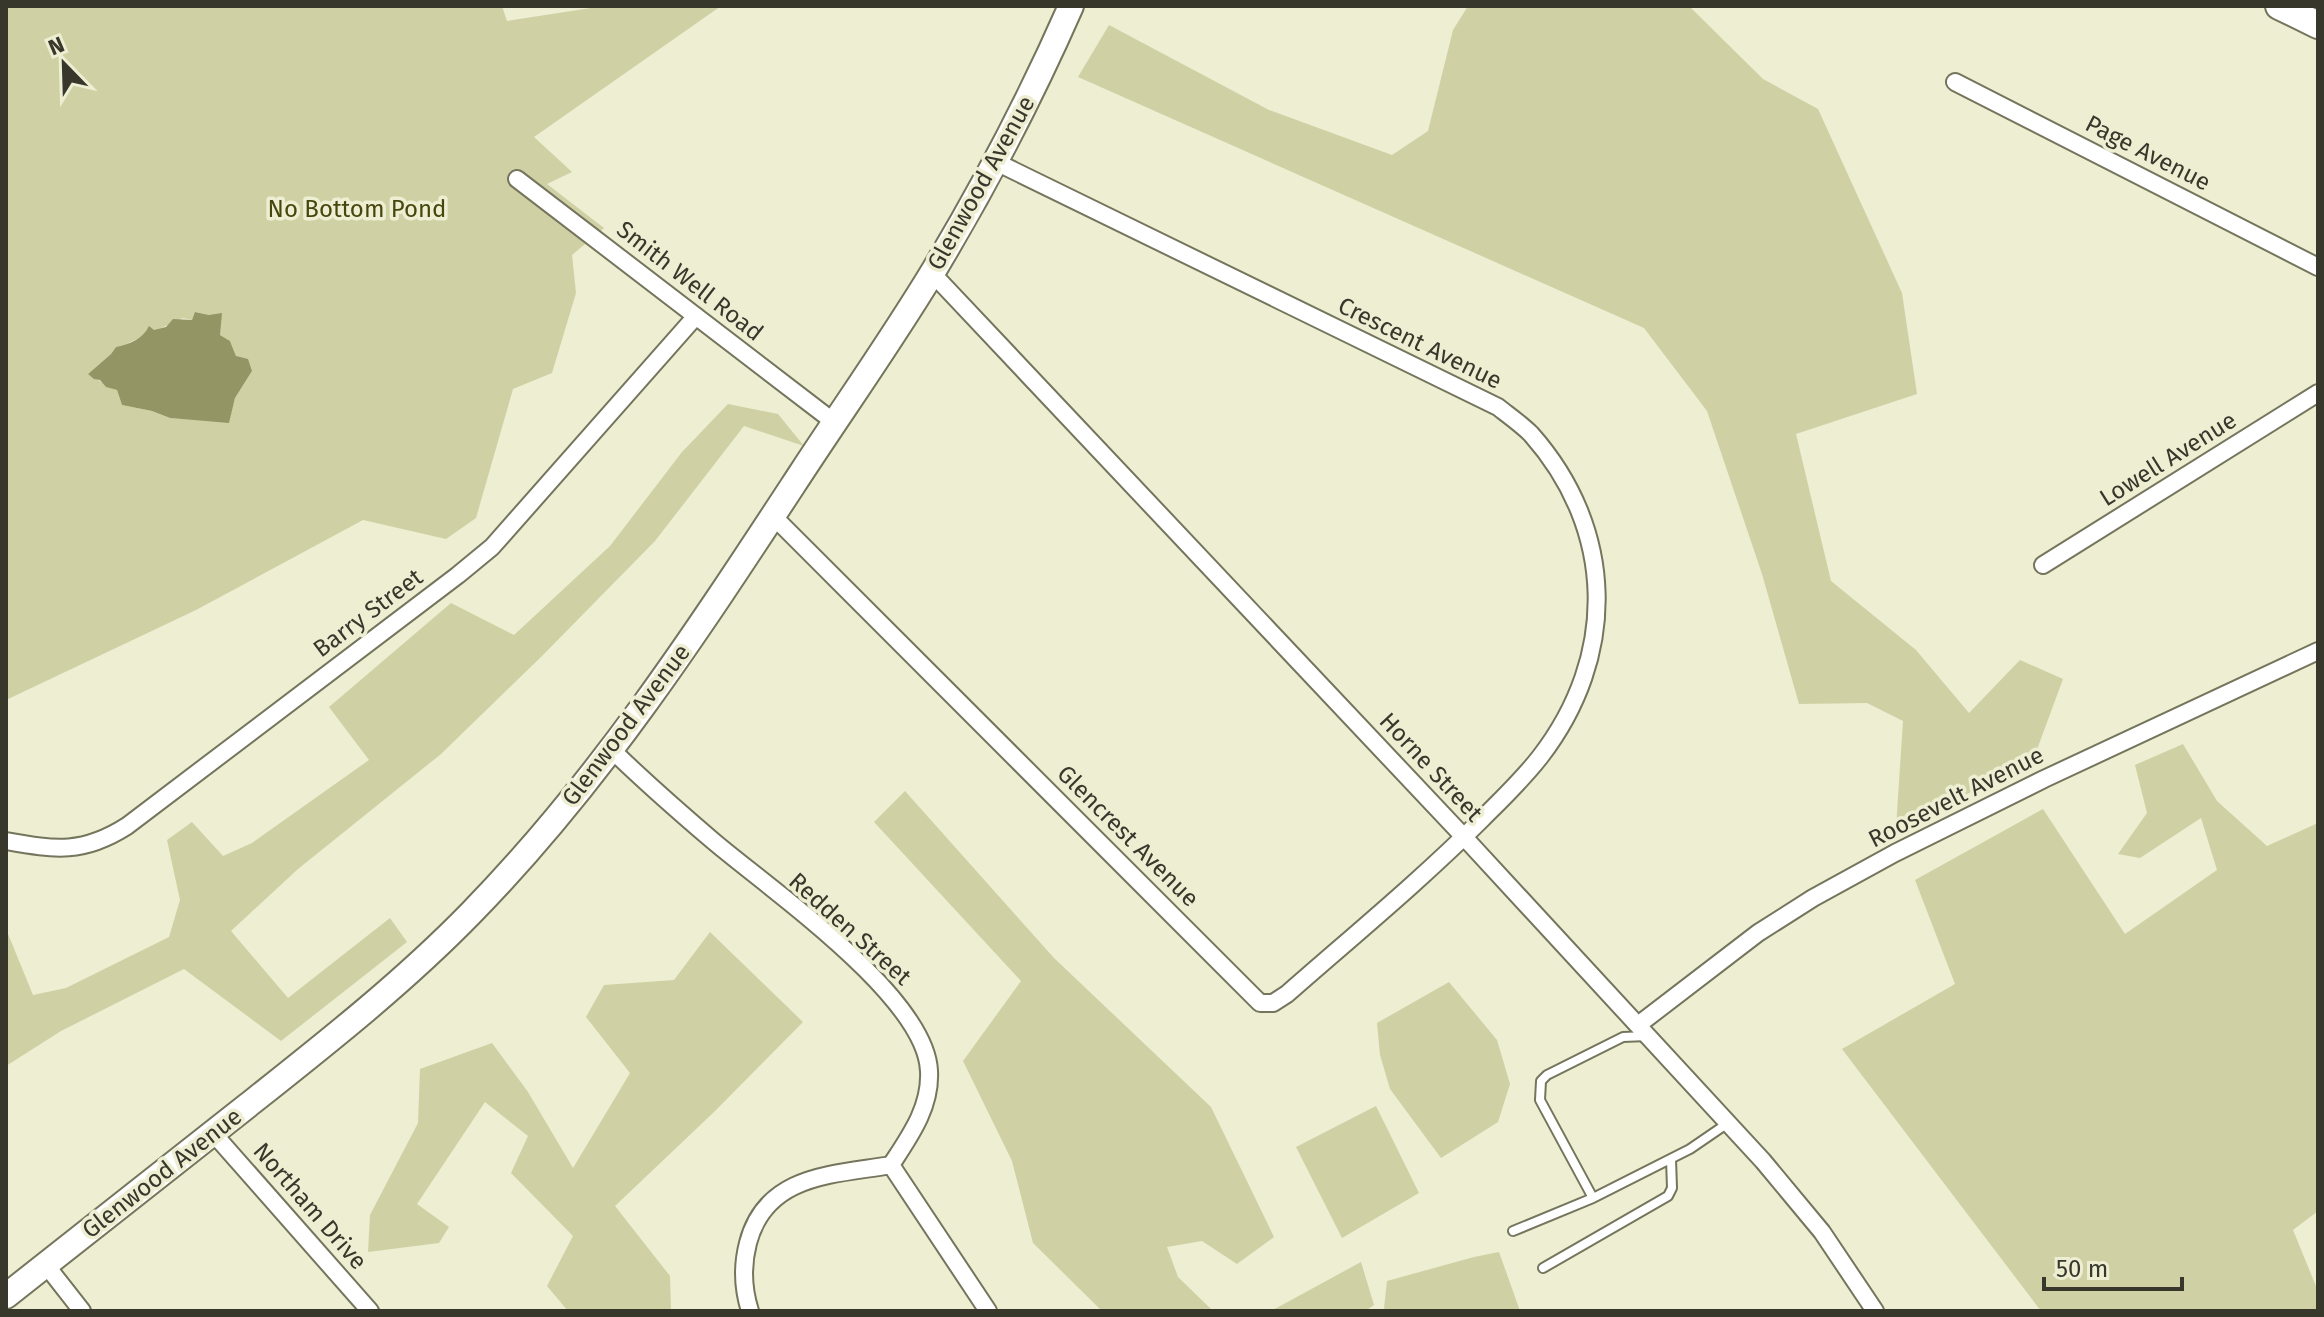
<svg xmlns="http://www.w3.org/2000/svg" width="2324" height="1317" font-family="'Fira Sans',sans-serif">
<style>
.green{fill:#cfd1a4;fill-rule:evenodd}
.water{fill:#939565}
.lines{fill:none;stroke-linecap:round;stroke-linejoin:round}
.lane-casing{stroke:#74755c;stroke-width:12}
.street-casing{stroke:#74755c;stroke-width:20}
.secondary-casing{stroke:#74755c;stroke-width:28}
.primary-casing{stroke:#74755c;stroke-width:30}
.lane{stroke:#fff;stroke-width:8}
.street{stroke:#fff;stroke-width:16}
.secondary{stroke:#fff;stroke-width:24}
.primary{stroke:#fff;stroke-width:26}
.labels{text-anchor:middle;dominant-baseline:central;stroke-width:7;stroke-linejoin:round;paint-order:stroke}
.street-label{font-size:24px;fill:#37372c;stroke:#edeed2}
.park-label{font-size:24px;fill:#47470d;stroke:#edeed2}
</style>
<rect width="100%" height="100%" fill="#edeed2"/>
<path class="green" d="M6,6H502L507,21L604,6H721L534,137L572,172L547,184L604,228L572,255L576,293L552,373L513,389L476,518L446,539L363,520L196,610L6,700ZM196,312L209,315L220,335L230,341L236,356L252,371L235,398L229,422L170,418L152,411L122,405L117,390C106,387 99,379 88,374L111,354L116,347L124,345L183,318L192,320Z
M1468,6H1689L1763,79L1818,109L1902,293L1917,394L1796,434L1831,581L1916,650L1969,713L2020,660L2063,679L2032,763L1896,828L1903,721L1867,703L1799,704L1762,574L1707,411L1644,328L1078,77L1109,25L1269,110L1392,155L1428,131L1453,30Z
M728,404L778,414L804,446L744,426L655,541L542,656L441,754L298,869L231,931L288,998L390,918L407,942L281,1041L184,969L61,1031L6,1066V929L33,995L66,988L169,937L180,900L167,840L192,822L223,856L252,843L369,760L329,707L451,603L514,635L610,546L682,452Z
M2183,744L2217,801L2267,846L2318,823V1211L2293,1230L2318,1291V1311H2041L1842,1049L1955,984L1915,880L2043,809L2125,934L2217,870L2201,818L2140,858L2118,854L2147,813L2135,765Z
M905,791L1054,958L1211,1107L1274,1237L1237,1264L1202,1241L1167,1247L1178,1277L1213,1311H1102L1033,1243L1012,1161L963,1061L1021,981L874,822Z
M710,932L803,1022L714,1112L615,1206L670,1276L671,1311H568L547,1286L573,1236L511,1173L528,1136L485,1102L417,1204L449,1227L439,1243L368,1252L370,1215L418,1123L420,1069L492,1043L528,1092L573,1168L630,1073L586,1017L604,985L674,980Z
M1449,982L1497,1040L1510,1084L1498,1122L1441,1158L1390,1089L1380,1055L1377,1023Z
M1376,1106L1419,1193L1342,1238L1296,1147Z
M1499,1252L1520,1311H1386L1384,1308L1387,1281L1474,1257Z
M1361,1262L1374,1305L1365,1311H1271Z"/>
<path class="water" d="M195,312L209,315L222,313L220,335L230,341L236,356L248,359L252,371L235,398L229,423L170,418L152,411L122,405L117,390L106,387L100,380L94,379L88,374L111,354L116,347C130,344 143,339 149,326L154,330L166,327L173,319L192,320Z"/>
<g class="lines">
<g class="lane-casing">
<path id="lane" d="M1647,1036L1623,1037L1547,1075L1541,1081L1540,1100L1593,1198L1690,1149L1728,1123
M1513,1231L1593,1198
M1543,1268L1668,1196L1672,1188L1671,1159"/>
</g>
<g class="street-casing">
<path id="street" d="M1955,82L2318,267
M517,179L834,422
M932,273L1464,837L1763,1161L1822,1232L1875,1311
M773,516L1260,1003H1273L1287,994C1353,936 1420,881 1482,819C1502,799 1523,779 1540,757C1618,656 1616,530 1531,434C1521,424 1508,415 1498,407L996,162
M2043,565L2318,393
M612,750C644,781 678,811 712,840C768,888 926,996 929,1071C931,1107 910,1136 891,1165
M6,841C56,850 83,854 127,826L458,575L492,547L696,316
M1638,1025L1758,933L1813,898L1895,853L2044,779L2318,651
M213,1133L370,1311
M891,1165L988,1311
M46,1265L82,1311
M750,1311C743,1289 742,1266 748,1243C766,1174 833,1175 891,1165"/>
</g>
<g class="secondary-casing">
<path id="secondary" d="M6,1296C86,1233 166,1170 247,1106C324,1045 403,983 472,912C602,779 702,624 803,470C847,403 893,338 934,270C985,185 1031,97 1071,6"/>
</g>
<g class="primary-casing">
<path id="primary" d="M2279,6L2318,25"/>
</g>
<use href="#lane" class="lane"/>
<use href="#street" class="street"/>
<use href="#secondary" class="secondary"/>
<use href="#primary" class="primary"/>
</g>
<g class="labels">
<g class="street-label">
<text transform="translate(2148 153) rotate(27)">Page Avenue</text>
<text transform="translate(981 183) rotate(-61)">Glenwood Avenue</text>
<text transform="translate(690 281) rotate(38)">Smith Well Road</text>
<text transform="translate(1420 343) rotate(26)">Crescent Avenue</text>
<text transform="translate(2168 459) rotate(-32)">Lowell Avenue</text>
<text transform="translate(368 613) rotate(-37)">Barry Street</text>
<text transform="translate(626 725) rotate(-53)">Glenwood Avenue</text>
<text transform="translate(1431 767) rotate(47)">Horne Street</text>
<text transform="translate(1956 797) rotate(-27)">Roosevelt Avenue</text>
<text transform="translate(1128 836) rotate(45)">Glencrest Avenue</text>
<text transform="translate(850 929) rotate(42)">Redden Street</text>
<text transform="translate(162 1173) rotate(-38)">Glenwood Avenue</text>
<text transform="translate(310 1206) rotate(49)">Northam Drive</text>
</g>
<g class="park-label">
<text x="357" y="209">No Bottom Pond</text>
</g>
</g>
<rect width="2324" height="1317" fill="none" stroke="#37372c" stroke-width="16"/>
<g transform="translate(64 64) rotate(337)" stroke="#edeed2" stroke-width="6" paint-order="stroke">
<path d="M0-6L14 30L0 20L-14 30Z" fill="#37372c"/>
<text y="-12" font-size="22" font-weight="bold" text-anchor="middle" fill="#37372c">N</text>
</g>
<path d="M2044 1277v12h138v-12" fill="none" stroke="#37372c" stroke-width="4"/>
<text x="2056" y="1277" font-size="24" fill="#37372c" stroke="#edeed2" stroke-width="6" paint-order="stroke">50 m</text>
</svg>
